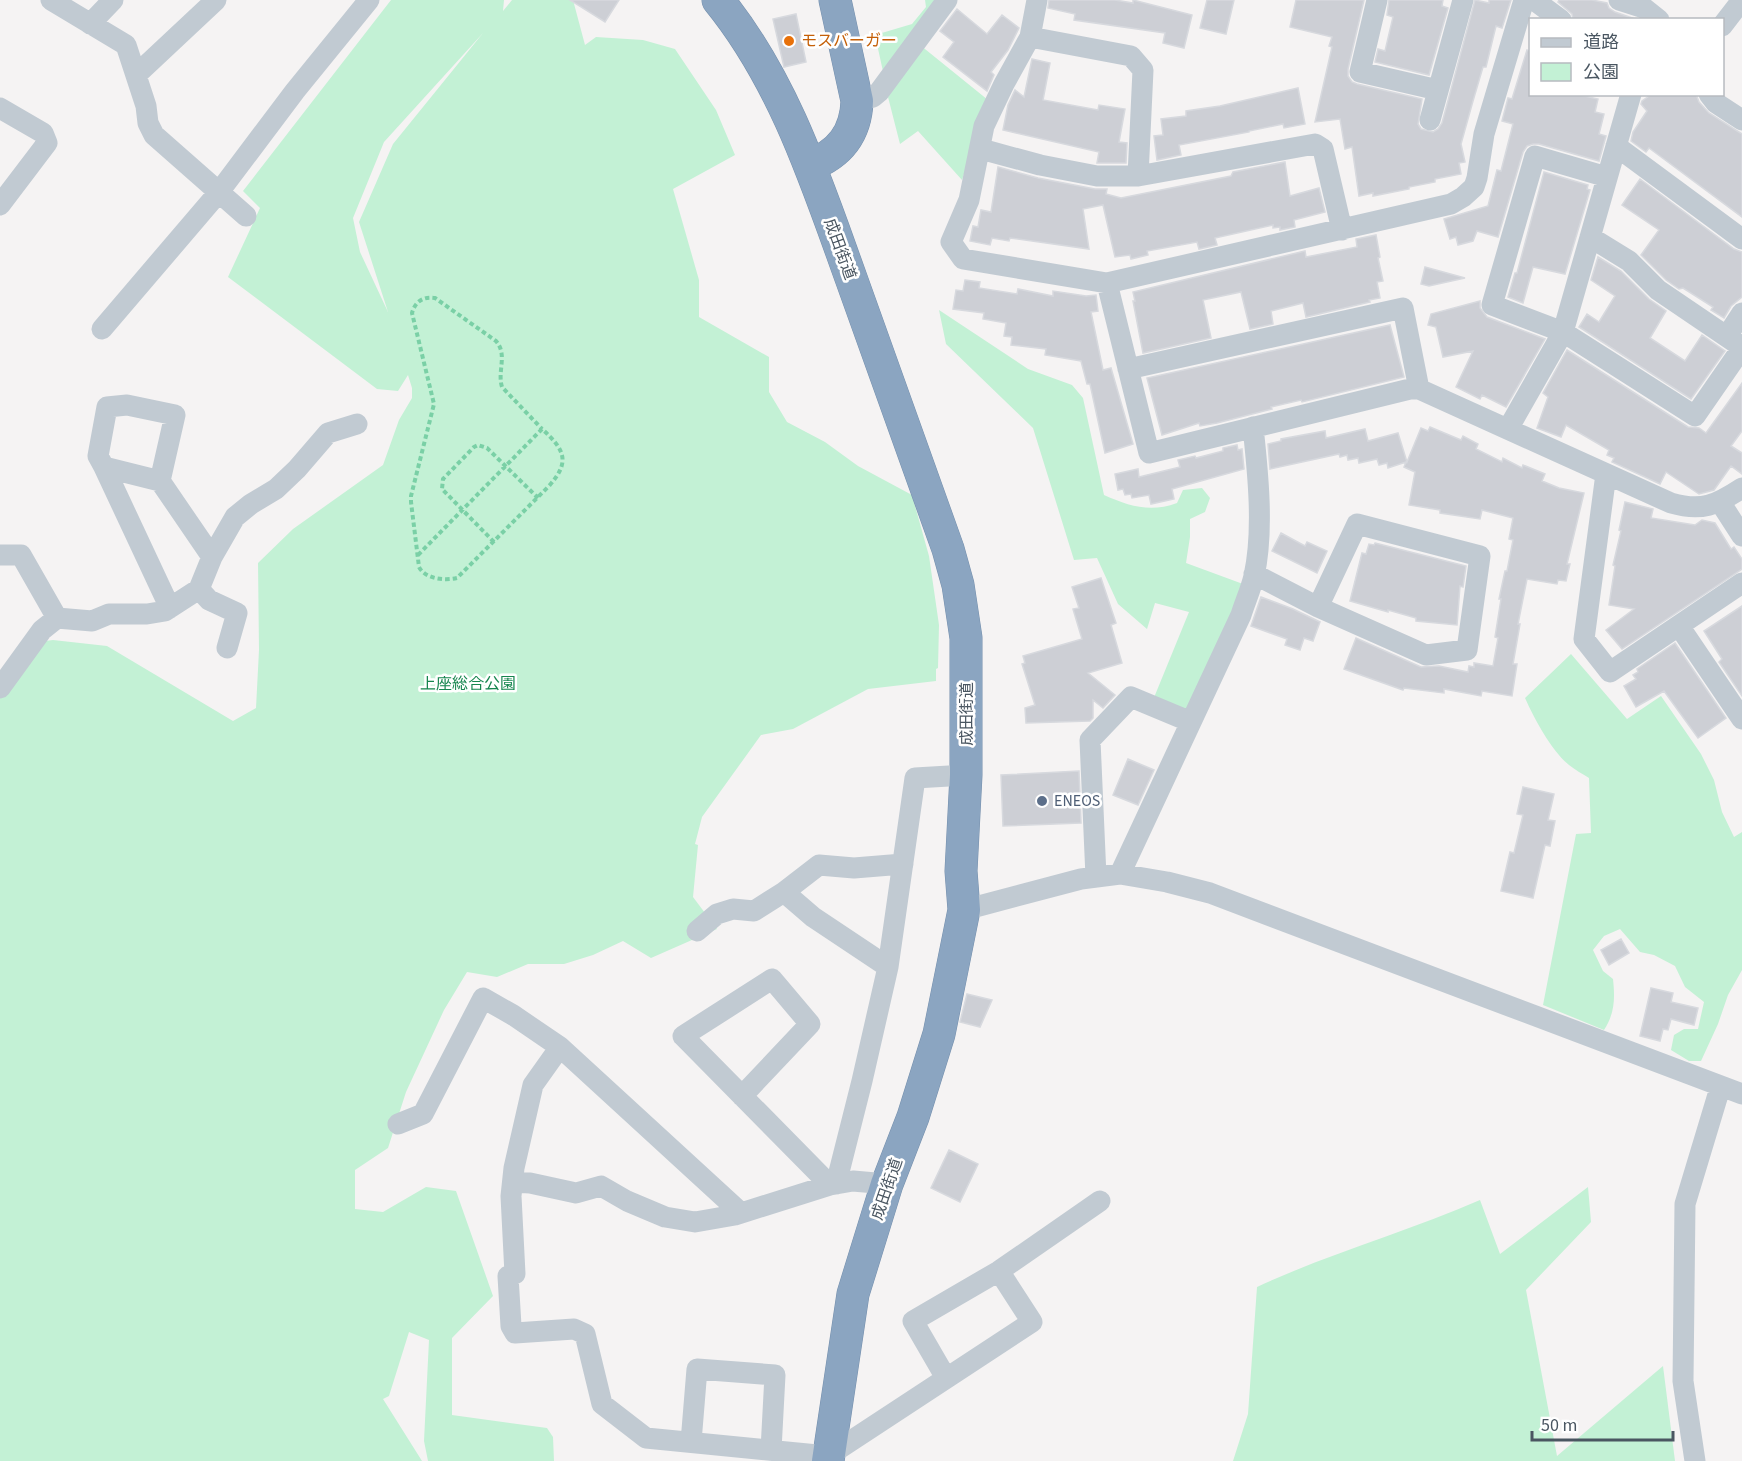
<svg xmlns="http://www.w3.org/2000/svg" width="1742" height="1461" font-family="'Source Sans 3','Noto Sans JP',sans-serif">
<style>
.green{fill:#c3f1d5;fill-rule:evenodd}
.building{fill:#cdcfd5;stroke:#d7d9de;stroke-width:1.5}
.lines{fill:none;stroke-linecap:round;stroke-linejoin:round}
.highway-casing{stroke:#7690ad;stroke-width:33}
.path{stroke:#7ad0a6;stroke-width:4;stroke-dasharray:4.5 3;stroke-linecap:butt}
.minor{stroke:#c1cad2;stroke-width:21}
.highway{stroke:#8ba5c1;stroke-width:32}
.food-dot{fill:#e8710a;stroke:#fff;stroke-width:2}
.service-dot{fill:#5c6f8a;stroke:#fff;stroke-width:2}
.labels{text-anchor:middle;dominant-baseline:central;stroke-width:5;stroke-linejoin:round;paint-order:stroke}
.food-label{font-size:16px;fill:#c56008;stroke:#fff;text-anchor:start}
.street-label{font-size:16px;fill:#4a5661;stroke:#fff}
.park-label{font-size:16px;fill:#17864f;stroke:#fff}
.service-label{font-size:16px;fill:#4e5e75;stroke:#fff;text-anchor:start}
</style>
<rect width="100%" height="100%" fill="#f5f3f3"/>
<path class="green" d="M391,0H504L503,11L512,0H573L585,45L596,37L643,40L675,49L716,110L735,155L673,189L699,280V317L769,357V392L787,422L825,442L858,466L912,495L929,556L939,625L938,668L936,669V681L868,689L793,729L761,735L702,817L695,844L698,845L693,897L717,929L651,958L623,941L593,955L564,964H528L497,977L467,972L444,1010L406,1092L388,1148L355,1170V1209L383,1212L426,1187L456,1191L493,1296L452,1338V1415L547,1428L553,1437L554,1461H428L424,1441L429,1340L409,1332L389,1396L383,1399L422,1461H0V695L38,642L53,640L107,646L233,721L256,708L259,650L258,563L293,529L383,465L399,420L412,398V388L408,375L398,391L377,389L228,277L260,208L243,191ZM483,33L393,144L359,222L388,312L360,252L353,218L384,142Z
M925,0H939L884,76L875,35L912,24L926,7Z
M920,45L988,100L962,180L918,131L900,144L888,97Z
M939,310L1028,369L1072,385L1083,398L1104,495C1129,506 1150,513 1177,503L1183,490L1202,488L1210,498L1205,512L1190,519V537L1186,563L1243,584L1234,612L1186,712L1153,700L1189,612L1155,603L1147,629L1118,604L1097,558L1074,560L1033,428L946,344Z
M1571,654L1627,719L1661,696L1701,754L1714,780L1722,812L1734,837L1742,832V970L1728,995L1718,1024L1701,1061H1689L1671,1050L1674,1035L1684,1029H1698L1704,1002L1685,987L1675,966L1654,955L1640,952L1620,929L1604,936L1593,950L1603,971L1613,979C1615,998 1615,1013 1604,1030L1543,1005L1576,834L1591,833L1589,778C1583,774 1575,770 1569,765C1551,750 1535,720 1525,698Z
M1588,1187L1591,1222L1526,1290L1557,1456L1663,1366L1675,1461H1233L1248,1414L1257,1287C1330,1253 1407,1232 1480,1200L1500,1254Z"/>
<path class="building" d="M570,0H619L605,22Z
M1049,0H1115L1133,3V0L1192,15L1184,48L1163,43L1165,33L1074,20L1075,14L1048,8Z
M1207,0H1234L1226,34L1200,28Z
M1296,0H1364L1348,69V76L1352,82L1357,84L1422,99L1418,124L1421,129L1433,132L1438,129L1442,123L1475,0L1489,3V0H1511L1502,28L1496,26L1486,67H1483L1473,101L1461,144L1465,162L1459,163L1461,174L1435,179V182L1409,187V189L1373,196V193L1359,196L1352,147L1345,149L1340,119L1315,122L1332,47L1329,46L1332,37L1290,27Z
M1389,0H1443L1442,6L1448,8L1429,75L1375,62L1378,49L1385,51L1393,17L1387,15Z
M1559,0H1592L1607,3L1609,8L1615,12L1638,20H1573L1572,14L1558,2Z
M957,9L987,34L1002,15L1019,28L1008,50L991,72L994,75L987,91L943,57L954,42L940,31Z
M796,14L806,62L784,67L773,19Z
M1527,50L1530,51V94H1576L1598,99L1595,112L1604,114L1599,134L1606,136L1599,161L1539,144H1533L1527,146L1523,152L1498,237L1477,231L1473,241L1458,245L1456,237L1450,239L1444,219L1488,206L1497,170L1501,171L1513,124L1502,121L1508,98L1512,99Z
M1032,59L1050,63L1043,100L1098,110L1099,105L1125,109L1119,142L1127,143L1126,163H1097L1099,152L1003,130L1008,105L1015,90L1024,97Z
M1298,88L1305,124L1284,128L1283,124L1249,131V132L1179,145L1181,155L1157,160L1154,136L1163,135L1161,119L1186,116V111L1220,106Z
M1652,94H1696L1699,102L1709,113L1742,134V217L1649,148L1646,152L1631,141L1633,132L1647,111L1641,104L1642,101Z
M1285,162L1290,196L1319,188L1325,212L1294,220L1295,227L1280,230V227L1273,228V225L1215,238L1217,245L1199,249L1197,242L1147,251L1148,255L1131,259L1130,255L1115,257L1103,205L1083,209L1089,249L1010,238L1009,241L992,238L990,245L970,241L973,226L978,227L981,210L991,212L998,167L1038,178L1095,189H1107L1106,194L1121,198L1231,176L1233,172Z
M1544,172L1588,185L1587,189L1590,190L1565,274L1533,267L1523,303L1508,297L1515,273H1517Z
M1640,179L1734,249L1742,252V297L1731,306L1724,318L1711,310L1713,307L1683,288L1679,289L1666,280L1641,255L1659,230L1622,205Z
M1376,235L1380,257L1378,258L1383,281L1377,282L1380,298L1369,300L1370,302L1306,317L1303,303L1271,311L1273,324L1250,329L1241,292L1203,300L1211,338L1143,353L1133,301H1135L1133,292L1305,251L1306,257L1357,247L1356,239Z
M1598,257L1621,271L1649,299L1666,311L1650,338L1685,361L1702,335L1725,351L1691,399L1579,327L1587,314L1599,322L1615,296L1591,280Z
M1425,267L1465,278L1429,286L1421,284Z
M965,280L980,282L979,288L1017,294L1018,289L1053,296V291L1086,296L1096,295L1098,311L1091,312L1103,370L1111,368L1133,444L1105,453L1090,384H1087L1081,361L1045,355L1046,349L1011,345L1012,337L1004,336L1006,323L983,319L984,313L953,309L956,290L963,291Z
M1480,301V308L1487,317L1545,339L1506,407L1482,395L1480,399L1456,387L1473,351L1443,357L1436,327L1428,325L1431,314Z
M1390,325L1404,377L1302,402L1301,400L1271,407L1272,409L1217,423L1200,426L1199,423L1162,435L1147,378Z
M1567,350L1688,427L1699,428L1706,433L1742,383V431L1731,446L1742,453V474L1731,466L1714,490L1699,494L1666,472L1660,484L1612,462L1614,458L1607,455L1609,450L1566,425L1561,437L1537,428L1548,397L1543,393Z
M1430,427L1461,440L1463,436L1478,444L1476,449L1502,462L1503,458L1522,468L1523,465L1545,474L1542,481L1559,488L1584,493L1567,564H1570L1566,581L1558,580L1557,584L1527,579L1518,624H1520L1513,664H1517L1512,696L1482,691L1481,696L1444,689V693L1404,688L1403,690L1344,669L1356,638L1421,667L1439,666L1468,672L1469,666L1474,667V663L1493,666L1498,638L1495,637L1501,599H1499L1505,571H1507L1513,540L1509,539L1513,518L1482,510L1480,519L1440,513V510L1409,505L1415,472L1404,467L1406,462L1388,468L1387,463L1379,465L1377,459L1359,463L1358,458L1348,460L1347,455L1340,457L1339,454L1270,469L1268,444L1281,441V439L1325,431L1326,438L1365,429L1368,441L1398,433L1407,462L1421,428L1428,431Z
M1237,445L1238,450L1242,449L1244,469L1172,489L1174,499L1151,504L1149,495L1132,498L1131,494L1125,495L1123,489L1118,490L1115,474L1138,469L1139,477L1180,467L1178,460L1195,456L1196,458L1223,451V448Z
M1625,502L1653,509L1651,518L1695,525L1702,520L1715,523L1731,549L1734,547L1742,559V569L1622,649L1606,630L1634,609L1609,605L1615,566L1613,565L1621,531L1619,530Z
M1281,533L1305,546L1307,542L1327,551L1317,573L1272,551Z
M1375,543L1466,566L1463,587L1460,586L1457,625L1416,621V618L1388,610V612L1350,601L1362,553L1366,554L1369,544L1374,545Z
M1101,578L1116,623L1111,625L1122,663L1088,673L1115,695L1103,708L1093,700V718L1090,721L1026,723L1025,708L1035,705L1022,664L1025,663L1023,656L1082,639L1073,609L1079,608L1072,587Z
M1261,597L1293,609L1320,622L1313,641L1304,638L1300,650L1285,645L1287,639L1251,626Z
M1742,606V696L1719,662L1722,659L1704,631Z
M1675,643L1726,718L1698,738L1664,691L1636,707L1624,686L1636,679L1633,675L1638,672L1637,669Z
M1128,759L1154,770L1138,805L1113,795Z
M1079,771L1081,823L1003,826L1001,775Z
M1523,787L1554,794L1548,820L1555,821L1550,846L1545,845L1533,898L1501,891L1510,852L1514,853L1523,815L1517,814Z
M1621,939L1629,953L1609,965L1601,950Z
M1651,988L1673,993L1671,1002L1698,1008L1694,1025L1671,1019L1668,1030L1663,1029L1660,1041L1640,1036Z
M967,994L992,1000L980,1027L960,1022Z
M949,1150L978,1164L960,1202L931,1188Z"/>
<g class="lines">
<g class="highway-casing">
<path id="highway" d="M718,0C784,81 816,181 851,278C883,368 915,458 948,549L958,585L966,638V775L961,871L964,910L939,1034L913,1117L887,1184L853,1294L828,1461
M810,165C840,154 856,133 857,101L835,0"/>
</g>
<path class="path" d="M494,542L442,489L443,479L474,447L478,445L487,448L538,498
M418,555L542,429C565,450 571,462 548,487L457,578C445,581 425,579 419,567L411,502V496L434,404L412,313C415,302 423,296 435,298L496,341C508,355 497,371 502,387L542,429"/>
<path class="minor" d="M51,0L126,45L146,106L148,123L154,135L246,216
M1037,0L1030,37L1004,84L984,126L969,200L951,242L963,259L1107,283L1451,204L1463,197L1474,187L1477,178L1484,134L1524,0
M1377,0L1360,72L1438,90
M1534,0L1561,20
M1619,0L1644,8L1659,20
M90,24L113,0
M1722,26L1742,0
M1030,37L1131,56L1143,70L1138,176
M136,75L216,0
M1709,94L1716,103L1742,120
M857,101L873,97L879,92L947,0
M0,108L43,133L47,143L0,205
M1430,120L1463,0
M1616,146L1742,239
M981,149L1040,165L1097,176H1138L1315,144L1323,149L1342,230
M1607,177L1535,156L1492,305L1563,332L1695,416L1742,348
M1590,237L1629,261L1658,290L1742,347
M1107,283L1149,453L1410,389H1419L1671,503C1702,512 1716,505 1742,488
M102,329L219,192L295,91L369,0
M1727,336L1742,313
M1128,369L1403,308L1419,389
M1508,429L1563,332L1631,94
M104,467L160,481L175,415L127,405L107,407L98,456L104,467L170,608
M1606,474L1584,639L1610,672L1742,583
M160,481L212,557
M1720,502L1742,536
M0,555H21L57,618
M1254,574L1318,607L1426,655L1467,650L1480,556L1357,524L1318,607
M199,589L209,600L237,613L227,648
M1679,626L1742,719
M0,688L42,630L57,618L92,621L109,614H147L165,611L199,589L212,557L235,517L251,504L276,489L297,469L328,433L357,424
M1120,874L1241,615C1245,602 1251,589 1254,576C1264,531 1258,473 1253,427
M1096,877L1090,740L1131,697L1191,722
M784,892L813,917L888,967
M964,910L1081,879L1120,874L1167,882L1210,893L1742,1094
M697,931L717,914L733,909L754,911L784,892L819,865L854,868L903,864
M560,1047L533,1085L514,1168L511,1196L515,1274L508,1276L511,1326L515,1333L574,1329L585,1334L602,1404L646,1438L828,1456L1032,1322L999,1271L1100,1201
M742,1096L810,1024L772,979L683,1036L830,1185
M398,1124L423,1114L483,998L513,1015L560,1047L741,1213
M513,1182L530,1183L576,1193L601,1186L627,1201L665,1217L695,1222L735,1215L830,1185L853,1181L887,1184
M836,1184L862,1081L888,967L915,778L966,775
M946,1378L913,1321L999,1271
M691,1442L697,1369L775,1375L771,1450
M1695,1461L1683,1381L1685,1204L1720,1088"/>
<use href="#highway" class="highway"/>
</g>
<circle class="food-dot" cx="789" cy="41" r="6"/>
<circle class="service-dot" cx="1042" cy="801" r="6"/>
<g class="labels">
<g class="food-label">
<text x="801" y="41">モスバーガー</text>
</g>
<g class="street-label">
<text transform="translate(840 249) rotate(70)">成田街道</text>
<text transform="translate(967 714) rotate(-90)">成田街道</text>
<text transform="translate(887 1189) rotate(-71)">成田街道</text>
</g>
<g class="park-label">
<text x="468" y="684">上座総合公園</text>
</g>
<g class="service-label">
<text x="1054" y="801">ENEOS</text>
</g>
</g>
<rect x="1529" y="18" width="195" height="78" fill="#ffffff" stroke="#b7bbc0" stroke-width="1.5"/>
<rect x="1541" y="38" width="30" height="9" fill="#c1cad2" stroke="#b7bbc0" stroke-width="1.5"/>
<text x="1583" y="48" font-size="18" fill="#4a5661">道路</text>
<rect x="1541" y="63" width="30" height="18" fill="#c3f1d5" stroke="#b7bbc0" stroke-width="1.5"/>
<text x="1583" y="78" font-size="18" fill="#4a5661">公園</text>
<path d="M1532 1431v9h141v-9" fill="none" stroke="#4a5661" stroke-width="3"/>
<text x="1541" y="1431" font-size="18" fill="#4a5661" stroke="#ffffff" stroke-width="4.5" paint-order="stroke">50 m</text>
</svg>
